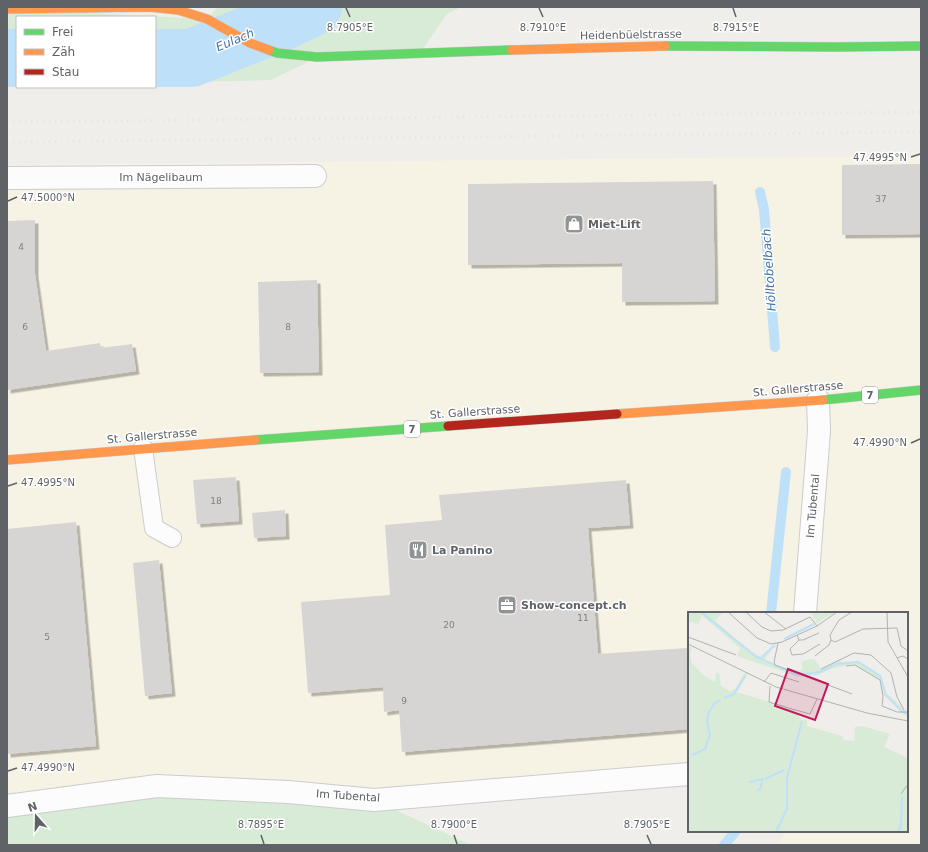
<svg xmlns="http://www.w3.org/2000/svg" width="928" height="852" font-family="'DejaVu Sans',sans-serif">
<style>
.commercial{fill:#f7f3e4}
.green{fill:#d8ebd6}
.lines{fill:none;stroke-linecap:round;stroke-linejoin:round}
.stream{stroke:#bfe0f9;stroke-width:10}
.river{stroke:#bfe0f9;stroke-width:58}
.building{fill:#d6d5d3;filter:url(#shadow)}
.lane-casing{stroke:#cbcccc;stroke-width:20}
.street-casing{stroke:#cbcccc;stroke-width:24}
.fast-casing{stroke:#cacacb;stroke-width:10}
.slow-casing{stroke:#cacacb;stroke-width:10}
.jam-casing{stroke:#cacacb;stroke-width:10}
.lane{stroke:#fdfcfc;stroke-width:18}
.street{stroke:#fdfcfc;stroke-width:22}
.fast{stroke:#63d668;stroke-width:9}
.slow{stroke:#ff974d;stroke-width:9}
.jam{stroke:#b3261e;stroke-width:9}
.rail{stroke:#e4e4e4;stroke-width:3;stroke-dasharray:1 5;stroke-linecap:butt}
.ticks{fill:none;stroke:#5f6368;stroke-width:1.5}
.labels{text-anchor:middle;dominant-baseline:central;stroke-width:3;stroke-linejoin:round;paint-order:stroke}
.number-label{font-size:9px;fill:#7e8184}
.shield{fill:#fff;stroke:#8f9295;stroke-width:1}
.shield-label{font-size:10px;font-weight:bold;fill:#5f6368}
.street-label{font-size:11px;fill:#5f6368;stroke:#fff}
.poi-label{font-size:11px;font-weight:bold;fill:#5f6368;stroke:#fff;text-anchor:start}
.water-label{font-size:12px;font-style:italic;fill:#4174aa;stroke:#fff}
.inset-river{fill:none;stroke:#bfe0f9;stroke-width:2}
.inset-road{fill:none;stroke:#b1b2b2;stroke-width:1}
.view{fill:#c2185b;fill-opacity:0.15;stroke:#c2185b;stroke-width:2}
.inset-edge{fill:none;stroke:#5f6368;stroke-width:2}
.ticks-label{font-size:10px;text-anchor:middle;fill:#5f6368;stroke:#fff;stroke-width:3;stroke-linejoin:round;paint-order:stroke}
</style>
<defs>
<filter id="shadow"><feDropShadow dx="3.5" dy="3.5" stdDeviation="0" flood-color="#0004"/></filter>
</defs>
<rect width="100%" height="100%" fill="#efeeea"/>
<path class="commercial" d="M921,156V845H779L784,831H907V613H689V774L374,800L7,806V165Z"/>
<path class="green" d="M218,7H461L447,14L420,53L318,57L271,80L155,83V17H17V86H7V9L206,19Z
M157,786L374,800L471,845H7V806Z"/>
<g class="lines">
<path class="stream" d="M760,192L764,209L775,347
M771,613L786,472
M724,845L736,831"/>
<path class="river" d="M7,58H17
M155,58H191L284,21L313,7"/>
</g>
<path class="building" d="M921,164V234L842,235V165Z
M713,181L715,301L622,302V263L468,265V184Z
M35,220V274L46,351L100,343L101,348L132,344L136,371L7,390V221Z
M317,280L319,372L260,373L258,282Z
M236,477L239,521L197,524L193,480Z
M626,480L630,525L588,528L598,654L687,648L689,670V729L402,752L399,710L384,712L383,687L308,693L301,602L390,595L385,525L442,520L439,495Z
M285,510L286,536L254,538L252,513Z
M76,522L96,746L7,754V529Z
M159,560L172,693L145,696L133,563Z"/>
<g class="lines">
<g class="lane-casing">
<path id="lane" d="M143,448L154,528L172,538"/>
</g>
<g class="street-casing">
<path id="street" d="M7,178L315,176
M805,613L819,431L818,400
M7,806L157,786L288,792L374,800L689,774"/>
</g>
<g class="fast-casing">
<path id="fast" d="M665,46L836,47L921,46
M269,50L277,53L317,57L512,50
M823,400L921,390
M255,440L448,426"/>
</g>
<g class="slow-casing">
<path id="slow" d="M7,9L150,7L178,10L207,19L250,43L269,50
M512,50L665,46
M617,414L823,400
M7,460L255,440"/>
</g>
<g class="jam-casing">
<path id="jam" d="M448,426L617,414"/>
</g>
<use href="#lane" class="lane"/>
<use href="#street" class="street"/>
<use href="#fast" class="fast"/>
<use href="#slow" class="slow"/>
<use href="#jam" class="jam"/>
<path class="rail" d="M7,122L921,112
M7,142L921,132"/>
</g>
<path class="ticks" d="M346,8L350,17M539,8L543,17M733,8L736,17M911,157L920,154M8,201L17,197M911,443L920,439M8,486L17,483M8,771L17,768M261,835L264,844M454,835L457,844M647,835L651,844"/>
<defs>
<g id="shop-square" transform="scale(1)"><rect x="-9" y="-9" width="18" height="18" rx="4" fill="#919496" stroke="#fff"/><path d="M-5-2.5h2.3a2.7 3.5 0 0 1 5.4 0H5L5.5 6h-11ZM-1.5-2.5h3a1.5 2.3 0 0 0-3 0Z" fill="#fff"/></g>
<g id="restaurant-square" transform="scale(1)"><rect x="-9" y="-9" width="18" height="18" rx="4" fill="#919496" stroke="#fff"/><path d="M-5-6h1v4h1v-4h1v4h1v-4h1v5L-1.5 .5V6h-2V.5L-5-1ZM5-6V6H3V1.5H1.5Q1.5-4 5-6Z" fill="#fff"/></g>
<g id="office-square" transform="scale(1)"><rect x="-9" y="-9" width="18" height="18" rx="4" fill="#919496" stroke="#fff"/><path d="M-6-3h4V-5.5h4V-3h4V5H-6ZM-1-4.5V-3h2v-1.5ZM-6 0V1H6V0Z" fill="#fff"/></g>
</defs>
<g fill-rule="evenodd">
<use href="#shop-square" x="574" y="224"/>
<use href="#restaurant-square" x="418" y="550"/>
<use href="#office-square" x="507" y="605"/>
</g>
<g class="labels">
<g class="number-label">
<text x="881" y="199">37</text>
<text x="21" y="247">4</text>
<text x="25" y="327">6</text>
<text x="288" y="327">8</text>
<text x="216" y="501">18</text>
<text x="583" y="618">11</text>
<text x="449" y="625">20</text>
<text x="47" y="637">5</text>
<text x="404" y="701">9</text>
</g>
<g class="shield">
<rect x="862" y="387" width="16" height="16" rx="3"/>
<rect x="404" y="421" width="16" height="16" rx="3"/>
</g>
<g class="shield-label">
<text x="870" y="395">7</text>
<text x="412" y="429">7</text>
</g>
<g class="street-label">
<text transform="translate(631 35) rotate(-1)">Heidenbüelstrasse</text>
<text x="161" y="177">Im Nägelibaum</text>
<text transform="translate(798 389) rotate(-5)">St. Gallerstrasse</text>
<text transform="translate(475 412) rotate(-4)">St. Gallerstrasse</text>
<text transform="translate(152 436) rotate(-5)">St. Gallerstrasse</text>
<text transform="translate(813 506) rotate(-85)">Im Tubental</text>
<text transform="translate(348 796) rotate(4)">Im Tubental</text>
</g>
<g class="poi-label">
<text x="588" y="224">Miet-Lift</text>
<text x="432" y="550">La Panino</text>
<text x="521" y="605">Show-concept.ch</text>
</g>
<g class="water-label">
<text transform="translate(235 40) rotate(-23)">Eulach</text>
<text transform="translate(769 270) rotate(-94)">Hölltobelbach</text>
</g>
</g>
<g transform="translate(688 612)">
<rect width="220" height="220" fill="#efeeea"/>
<path d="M0,0H35L27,9L54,32L72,45L87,33L76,48L109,61L113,60L109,58H115L113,50L122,47L127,48L133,57L152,47L154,50L171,49L193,63L198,81L220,100V104L213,101L206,91L195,83L193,69L165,52L143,57L130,63L111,65L49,44L52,36L11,1L14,5L10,12L0,9ZM122,0H148L129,11ZM0,34L4,36L2,43L4,51L15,63L27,70L28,61H31L33,74L42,79L47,77L57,60L60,62L49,80L104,97L114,108L119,107V114L154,124L156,128L166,129L167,115L174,114L202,122L196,135L220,146V220H0Z" fill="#d8ebd6"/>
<path class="inset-river" d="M13,0L67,44L108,63L132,60L148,52L170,50L192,64L198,83L214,100L220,102M96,27L126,12M74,45L87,33M36,86L46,82L57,64M4,143L17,137L22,123L19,109L20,102L26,92L32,88M77,167L96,158M61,170L75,167L72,177L69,179M88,220L99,197V166L114,109M210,220L213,214L214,185"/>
<path class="inset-road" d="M40,0L69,26L83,32L94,30L129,14L149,0M58,0L74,15L83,19L95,18L122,5L129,14M76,0L98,17M164,0L151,8L142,23L143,28L147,30L175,17L209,16L213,34L220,39M199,0L200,30L220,65M109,23L111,28H115L131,21M0,25L48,43M111,28L102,37L104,43L115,42L132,32M90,31L86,50L87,53L164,82M0,32L88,75L179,101L220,109M127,44L141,33L143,28M209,46L215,44L220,47M158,54L167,53L192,68L195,84L194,94L209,100H220M133,57L166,41L183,43L203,61L209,85L216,98M76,70L83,61L111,70M82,74L81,90L104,97L122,102L129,87M213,182L220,172"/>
<path class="view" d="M100,57L140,72L127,108L87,94Z"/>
<rect width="220" height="220" class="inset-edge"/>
</g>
<g class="ticks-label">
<text x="350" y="31">8.7905°E</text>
<text x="543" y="31">8.7910°E</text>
<text x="736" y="31">8.7915°E</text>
<text x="880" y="161">47.4995°N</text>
<text x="48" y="201">47.5000°N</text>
<text x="880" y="446">47.4990°N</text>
<text x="48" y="486">47.4995°N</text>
<text x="48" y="771">47.4990°N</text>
<text x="261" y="828">8.7895°E</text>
<text x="454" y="828">8.7900°E</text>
<text x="647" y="828">8.7905°E</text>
</g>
<rect width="928" height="852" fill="none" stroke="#5f6368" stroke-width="16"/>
<rect x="16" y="16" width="140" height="72" fill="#ffffff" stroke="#bfc1c3"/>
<rect x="24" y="29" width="20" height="6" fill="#63d668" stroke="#bfc1c3"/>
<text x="52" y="36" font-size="12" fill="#5f6368">Frei</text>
<rect x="24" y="49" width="20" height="6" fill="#ff974d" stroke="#bfc1c3"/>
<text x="52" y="56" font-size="12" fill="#5f6368">Zäh</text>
<rect x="24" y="69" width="20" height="6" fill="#b3261e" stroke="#bfc1c3"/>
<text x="52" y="76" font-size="12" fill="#5f6368">Stau</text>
<g transform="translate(36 816) rotate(340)" stroke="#ffffff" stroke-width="3" paint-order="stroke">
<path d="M0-3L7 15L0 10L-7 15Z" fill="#5f6368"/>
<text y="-6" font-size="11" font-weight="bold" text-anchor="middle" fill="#5f6368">N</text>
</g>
</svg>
